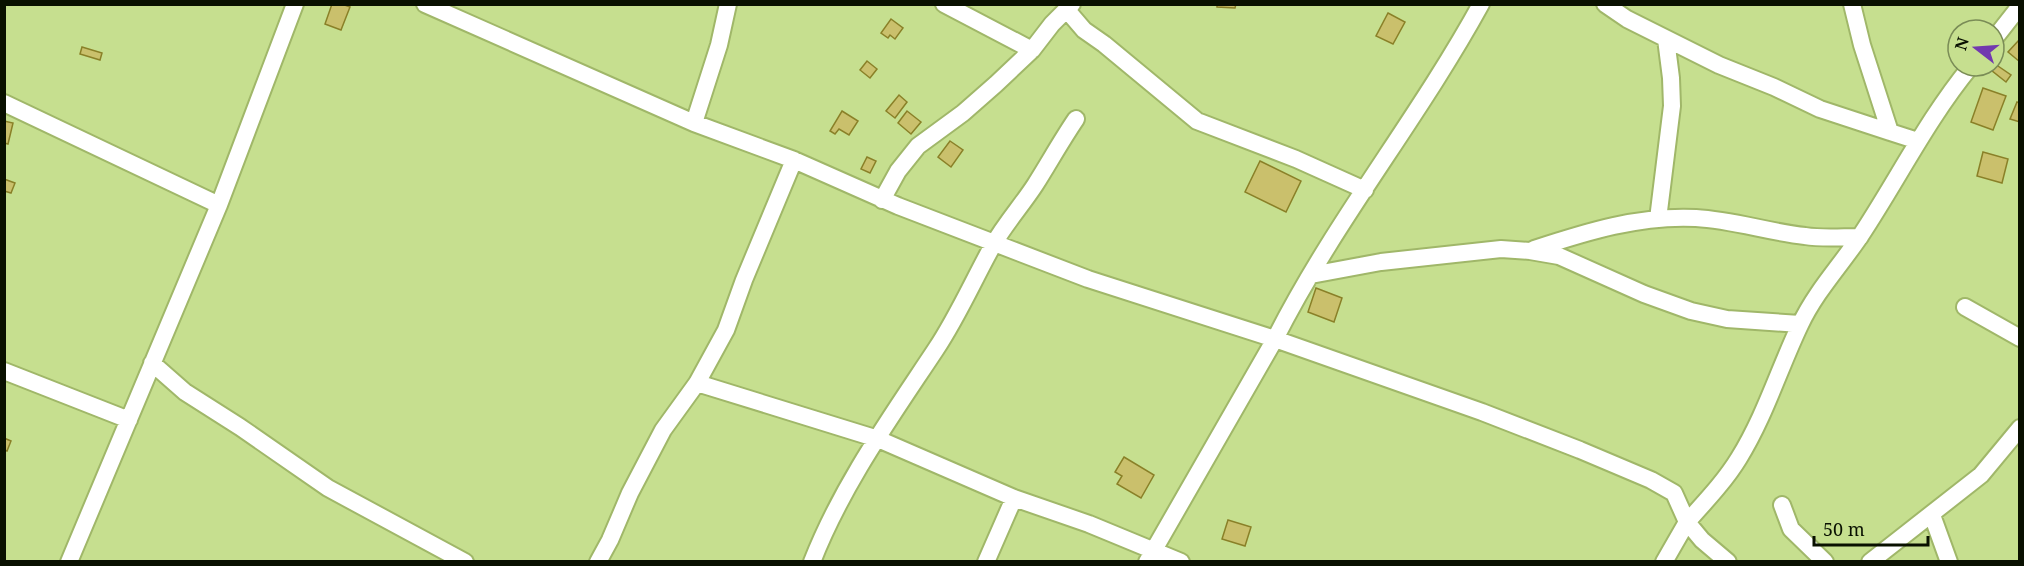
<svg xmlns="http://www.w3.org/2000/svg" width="2024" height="566" font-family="'Noto Serif',serif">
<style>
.building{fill:#cac06c;stroke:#8a8028;stroke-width:1.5}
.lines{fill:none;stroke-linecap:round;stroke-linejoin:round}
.minor-casing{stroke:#a0b769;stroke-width:20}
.minor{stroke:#fff;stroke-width:16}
</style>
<rect width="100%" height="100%" fill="#c6df8f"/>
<path class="building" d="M332,4H342L350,7L341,30L325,24Z
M1217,4H1236L1235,8L1217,7Z
M1388,13L1405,22L1393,44L1376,36Z
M891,19L903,28L895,39L890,35L888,38L881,33Z
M2020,39V62L2008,52Z
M82,47L102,53L100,60L80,54Z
M867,61L877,69L870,78L860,70Z
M1995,64L2011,75L2006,82L1991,70Z
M1983,88L2006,96L1993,130L1971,122Z
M899,95L907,102L895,118L886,111Z
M2017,102L2020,103V122L2010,119Z
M842,111L858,121L849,135L839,129L835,134L830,131Z
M907,111L921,122L911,134L898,123Z
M4,121L13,123L8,144L4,143Z
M950,141L963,150L951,167L938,157Z
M1983,152L2008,159L2002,183L1977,176Z
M867,157L876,161L870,173L861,169Z
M1260,161L1301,181L1286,212L1245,192Z
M4,179L15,183L11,193L4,191Z
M1316,288L1342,298L1334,322L1308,312Z
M4,438L11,441L7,451L4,450Z
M1124,457L1154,475L1141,498L1117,484L1122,476L1115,472Z
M1228,520L1251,527L1245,546L1222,539Z"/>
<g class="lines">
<g class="minor-casing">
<path id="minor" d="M425,4L694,123L794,160L898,206L1088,279L1275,339L1482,412L1580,450L1651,480L1674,493L1687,522L1664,562
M944,4L1032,50
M1605,4L1627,19L1719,65L1774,87L1820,109L1890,132
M1852,4L1862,45L1890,132L1918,141
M1066,9L1084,30L1104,44L1197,121L1296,159L1365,190
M1994,39L2020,6
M4,103L219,205
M694,123L719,45L728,4
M882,200L898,171L918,146L963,113L996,84L1032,50L1052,24L1072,4
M1658,219L1672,106L1671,78L1666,39
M1534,249C1586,232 1640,215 1696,218C1733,220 1768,232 1805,236C1823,239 1842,237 1860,237
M1311,275L1381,262L1501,249L1530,251L1559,256L1644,294L1691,311L1727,319L1800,324
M1965,307L2020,338
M152,363L185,392L240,427L328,488L465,562
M4,371L129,420
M697,383L878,439L1014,498L1089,524L1181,562
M1782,505L1791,529L1825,562
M1932,515L1949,562
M69,562L219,205L295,4
M598,562L610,540L630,493L663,430L697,383L726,330L744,280L794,160
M812,562C842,485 891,417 936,349C958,316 974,279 993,245C1005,224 1022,205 1035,185C1049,163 1061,141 1076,119
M986,562L1014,498
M1147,562L1275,339C1334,222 1418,119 1481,4
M1728,562L1702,540L1687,522C1705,502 1725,481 1739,458C1765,416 1779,369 1800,325C1816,291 1841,265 1861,235C1898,179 1928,118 1971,66
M1870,562L1981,475L2020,428"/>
</g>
<use href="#minor" class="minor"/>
</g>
<rect width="2024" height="566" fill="none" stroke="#091000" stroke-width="12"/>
<g transform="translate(1976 48) rotate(287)"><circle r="28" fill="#c6df8f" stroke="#7a8c56" stroke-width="1.5"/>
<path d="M0-4.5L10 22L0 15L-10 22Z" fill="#7239af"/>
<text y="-9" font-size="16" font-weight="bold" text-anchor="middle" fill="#091000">N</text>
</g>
<path d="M1814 536v9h114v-9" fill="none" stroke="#091000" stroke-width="3"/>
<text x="1823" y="536" font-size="18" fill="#091000" stroke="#c6df8f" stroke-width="4.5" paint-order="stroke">50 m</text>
</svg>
